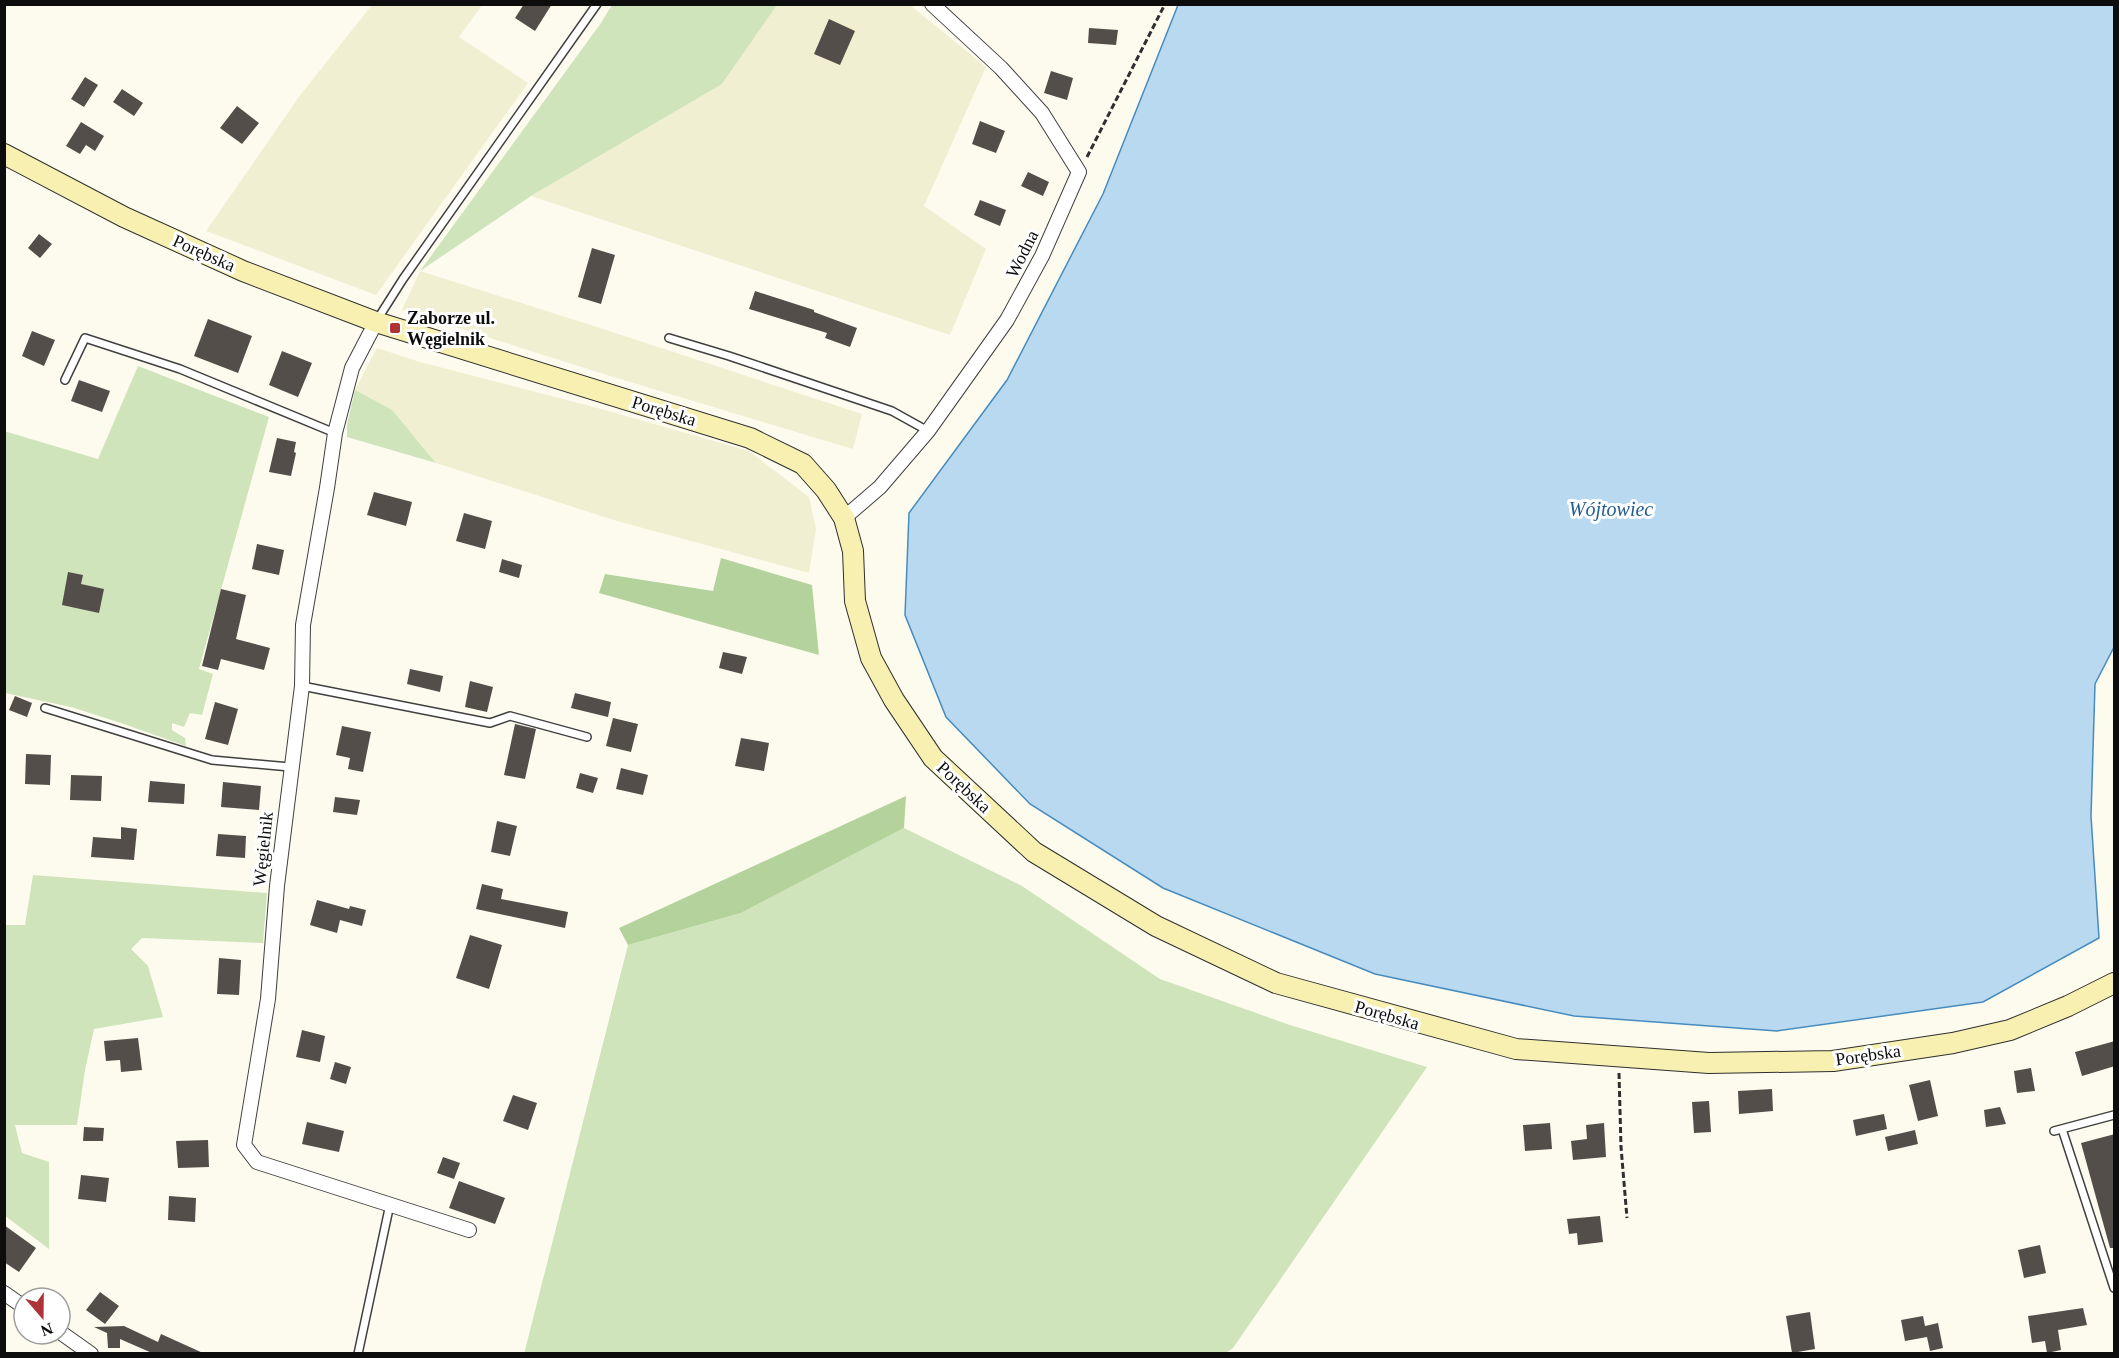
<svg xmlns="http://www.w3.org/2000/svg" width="2119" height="1358" font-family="Georgia,serif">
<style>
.farmland{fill:#f1efd1}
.green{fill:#cfe4bb}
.forest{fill:#b4d39c}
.water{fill:#b8d9ef;stroke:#478cbf;stroke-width:1.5}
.building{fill:#544e4a}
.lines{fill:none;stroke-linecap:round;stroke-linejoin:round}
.lane-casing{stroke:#404040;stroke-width:10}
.street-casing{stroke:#404040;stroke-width:16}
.secondary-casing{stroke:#2f2f2f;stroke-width:22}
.path{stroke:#2f2f2f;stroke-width:3;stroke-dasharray:6 3;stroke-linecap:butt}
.lane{stroke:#fff;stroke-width:7}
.street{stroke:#fff;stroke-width:14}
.secondary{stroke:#f7f0b0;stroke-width:20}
.poi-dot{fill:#ae3336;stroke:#fff;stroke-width:2}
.labels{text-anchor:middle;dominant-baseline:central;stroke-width:6;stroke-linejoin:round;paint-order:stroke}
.street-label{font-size:18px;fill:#0d0d0d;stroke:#fff}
.poi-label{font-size:18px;font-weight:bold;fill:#0d0d0d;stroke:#fff;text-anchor:start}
.water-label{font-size:20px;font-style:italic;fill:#235e91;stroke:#fff}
</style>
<rect width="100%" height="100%" fill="#fdfbee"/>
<path class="farmland" d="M372,5H482L459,37L528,83L376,295L206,231L301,94Z
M777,5H910L986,67L924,206L986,249L950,335L531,196L722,84Z
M420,271L597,327L862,414L853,449L610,376L402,310Z
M377,348L420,362L605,410L749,451L809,497L816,529L809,573L617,521L436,463L415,437L355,390Z"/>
<path class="green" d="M612,5H777L722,84L531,196L420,271L601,23Z
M138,366L269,417L199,669L213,674L202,715L190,713L184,727L172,723V730L185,738L186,746L118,722L71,707L5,693L4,431L98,459Z
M355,390L392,410L436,463L347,437V424Z
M904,828L1022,886L1160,979L1290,1025L1427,1067L1233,1348L1226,1353L524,1354L628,945L741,913Z
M33,875L267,893L263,943L142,938L131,949L148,966L163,1017L94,1029L85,1070L77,1125H15L22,1153L49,1162V1249L4,1215L5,925H25Z"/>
<path class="forest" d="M721,558L812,585L819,655L599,593L605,574L713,591Z
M906,796L904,828L741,913L628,945L619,928Z"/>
<path class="water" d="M1178,5H2114V647L2095,684L2091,816L2099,938L1983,1002L1777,1031L1574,1016L1375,974L1163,888L1030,804L946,717L905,615L909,513L1007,380L1103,194Z"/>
<path class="building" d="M524,4H552L535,31L515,18Z
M829,19L855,31L840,65L814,54Z
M1089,28L1118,30L1116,45L1088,43Z
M1051,71L1073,78L1067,100L1044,93Z
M85,77L98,85L84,107L71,99Z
M122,89L143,103L134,116L113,102Z
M237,106L259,123L242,144L220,128Z
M980,121L1005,131L996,153L972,144Z
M81,122L104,136L95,151L86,145L80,154L66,146Z
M1028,172L1049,182L1043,196L1021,186Z
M980,200L1006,210L1000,226L974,215Z
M39,234L52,244L40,258L28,248Z
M592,248L615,255L601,304L578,297Z
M755,291L814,310V312L857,328L850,347L825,338L827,333L749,309Z
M208,319L252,336L238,373L194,356Z
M32,331L55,340L44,366L22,356Z
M282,351L312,363L298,397L269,385Z
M79,380L110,391L102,412L71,401Z
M277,438L296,442L294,452L296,453L291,476L269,472Z
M374,492L412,502L406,526L367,515Z
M464,513L492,521L485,549L456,541Z
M257,544L284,550L279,575L252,569Z
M502,559L522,565L519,578L499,572Z
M68,572L83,575L81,584L104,589L99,613L62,605Z
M221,589L246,595L236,639L270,648L264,670L221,659L218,670L202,666Z
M723,652L747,657L742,674L719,668Z
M410,669L443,676L440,692L407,684Z
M470,681L493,687L487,712L465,707Z
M575,693L611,702L608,717L571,708Z
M15,696L32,703L27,717L9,710Z
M215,702L238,709L228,745L205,739Z
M613,718L638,724L631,752L606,746Z
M515,724L536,729L525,779L504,775Z
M342,726L371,732L363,772L348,769L350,758L336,755Z
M741,738L769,743L764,771L735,766Z
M26,754L51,755L50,785L25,784Z
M621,768L648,775L643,795L616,789Z
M580,773L598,778L593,793L576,788Z
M71,775L102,776L101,801L70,800Z
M150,781L185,784L184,804L148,802Z
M223,782L261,786L259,810L221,807Z
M335,797L360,800L357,815L333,812Z
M497,821L517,826L510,856L491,852Z
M121,827L137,829L134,860L91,857L93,837L121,839Z
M218,834L246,836L245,858L216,856Z
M482,884L503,889L501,899L568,912L565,928L476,909Z
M317,900L349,909L350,906L366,910L362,926L340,920L337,933L310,925Z
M470,935L502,945L489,989L456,978Z
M219,958L241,960L239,995L217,994Z
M302,1030L325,1036L320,1062L296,1057Z
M138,1038L142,1070L121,1072L120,1060L106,1061L104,1041Z
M2115,1041V1066L2082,1076L2075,1052Z
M335,1062L351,1067L346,1084L330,1079Z
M2031,1068L2035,1091L2017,1093L2014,1071Z
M1930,1080L1938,1116L1918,1121L1909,1085Z
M1772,1089L1773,1111L1739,1114L1738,1091Z
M513,1095L537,1103L528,1130L503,1121Z
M1709,1101L1711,1132L1694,1133L1692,1102Z
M2000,1107L2006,1124L1986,1127L1984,1110Z
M1884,1114L1887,1129L1856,1136L1853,1120Z
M307,1122L344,1131L339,1152L302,1144Z
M1550,1123L1552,1149L1525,1151L1523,1125Z
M1604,1123L1606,1157L1573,1160L1571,1141L1587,1139L1586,1125Z
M84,1127L104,1128L103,1141H83Z
M1915,1130L1918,1144L1888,1151L1885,1137Z
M2115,1134V1248H2110L2081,1143Z
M208,1140L209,1167L178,1168L176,1141Z
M443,1157L460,1163L454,1179L437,1173Z
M81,1175L109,1178L106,1202L78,1199Z
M459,1181L505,1198L495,1224L449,1208Z
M169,1196L196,1198L195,1222L168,1220Z
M1600,1216L1603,1242L1578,1245L1577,1233L1569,1234L1567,1219Z
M4,1225L36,1248L19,1272L4,1262Z
M2040,1245L2046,1273L2024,1278L2018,1250Z
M100,1292L119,1306L105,1324L86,1310Z
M2083,1308L2087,1325L2058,1330L2061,1350L2047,1353L2045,1341L2032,1343L2028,1316Z
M1810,1312L1815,1349L1792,1353L1786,1316Z
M1923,1316L1925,1326L1938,1323L1943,1348L1930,1351L1927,1337L1905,1341L1901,1320Z
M124,1326L158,1342L161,1334L203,1353H152L120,1339V1348H108L107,1333L94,1327Z"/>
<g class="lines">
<g class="lane-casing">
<path id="lane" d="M377,320L403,279L597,4
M669,338L729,356L892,411L928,431
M65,380L85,338L180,369L335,433
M302,686L490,723L510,716L587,737
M45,708L212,760L290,767
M2062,1129L2114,1288
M2054,1131L2114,1115
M358,1354L390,1204"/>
</g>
<g class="street-casing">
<path id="street" d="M376,322L352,368L335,433L327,488L303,625L302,686L277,886L268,999L244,1145L257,1162L469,1230
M844,518L880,487L928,431L1007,320L1042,256L1079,172L1042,113L1001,68L932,4
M4,1293L24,1307
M60,1332L91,1354"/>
</g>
<g class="secondary-casing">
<path id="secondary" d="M4,154L124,217L243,271L376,322L750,438L803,464L826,490L844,518L853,551L855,601L871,658L894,700L933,758L1034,852L1156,926L1276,983L1516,1049L1709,1063L1833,1061L1953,1043L2010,1030L2068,1006L2114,983"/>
</g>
<path class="path" d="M1087,157L1165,4
M1619,1073L1621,1147L1627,1218"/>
<use href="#lane" class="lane"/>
<use href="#street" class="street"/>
<use href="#secondary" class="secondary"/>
</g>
<rect class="poi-dot" x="389" y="322" width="12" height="12" rx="3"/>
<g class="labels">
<g class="street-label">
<text transform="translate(204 253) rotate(24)">Porębska</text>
<text transform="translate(1022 254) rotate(-63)">Wodna</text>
<text transform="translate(664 411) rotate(17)">Porębska</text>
<text transform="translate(964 787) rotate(43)">Porębska</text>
<text transform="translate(263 849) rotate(-84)">Węgielnik</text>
<text transform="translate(1387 1015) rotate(16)">Porębska</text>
<text transform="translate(1868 1055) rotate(-8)">Porębska</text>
</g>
<g class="poi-label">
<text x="407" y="318">Zaborze ul.<tspan x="407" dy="21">Węgielnik</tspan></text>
</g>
<g class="water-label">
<text x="1611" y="509">Wójtowiec</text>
</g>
</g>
<rect width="2119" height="1358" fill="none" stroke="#0d0d0d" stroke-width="12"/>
<g transform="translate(42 1316) rotate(160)"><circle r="28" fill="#ffffff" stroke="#9e9e9e" stroke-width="1.5"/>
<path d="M0-4.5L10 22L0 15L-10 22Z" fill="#ae3336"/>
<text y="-9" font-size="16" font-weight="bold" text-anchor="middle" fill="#0d0d0d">N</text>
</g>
</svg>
